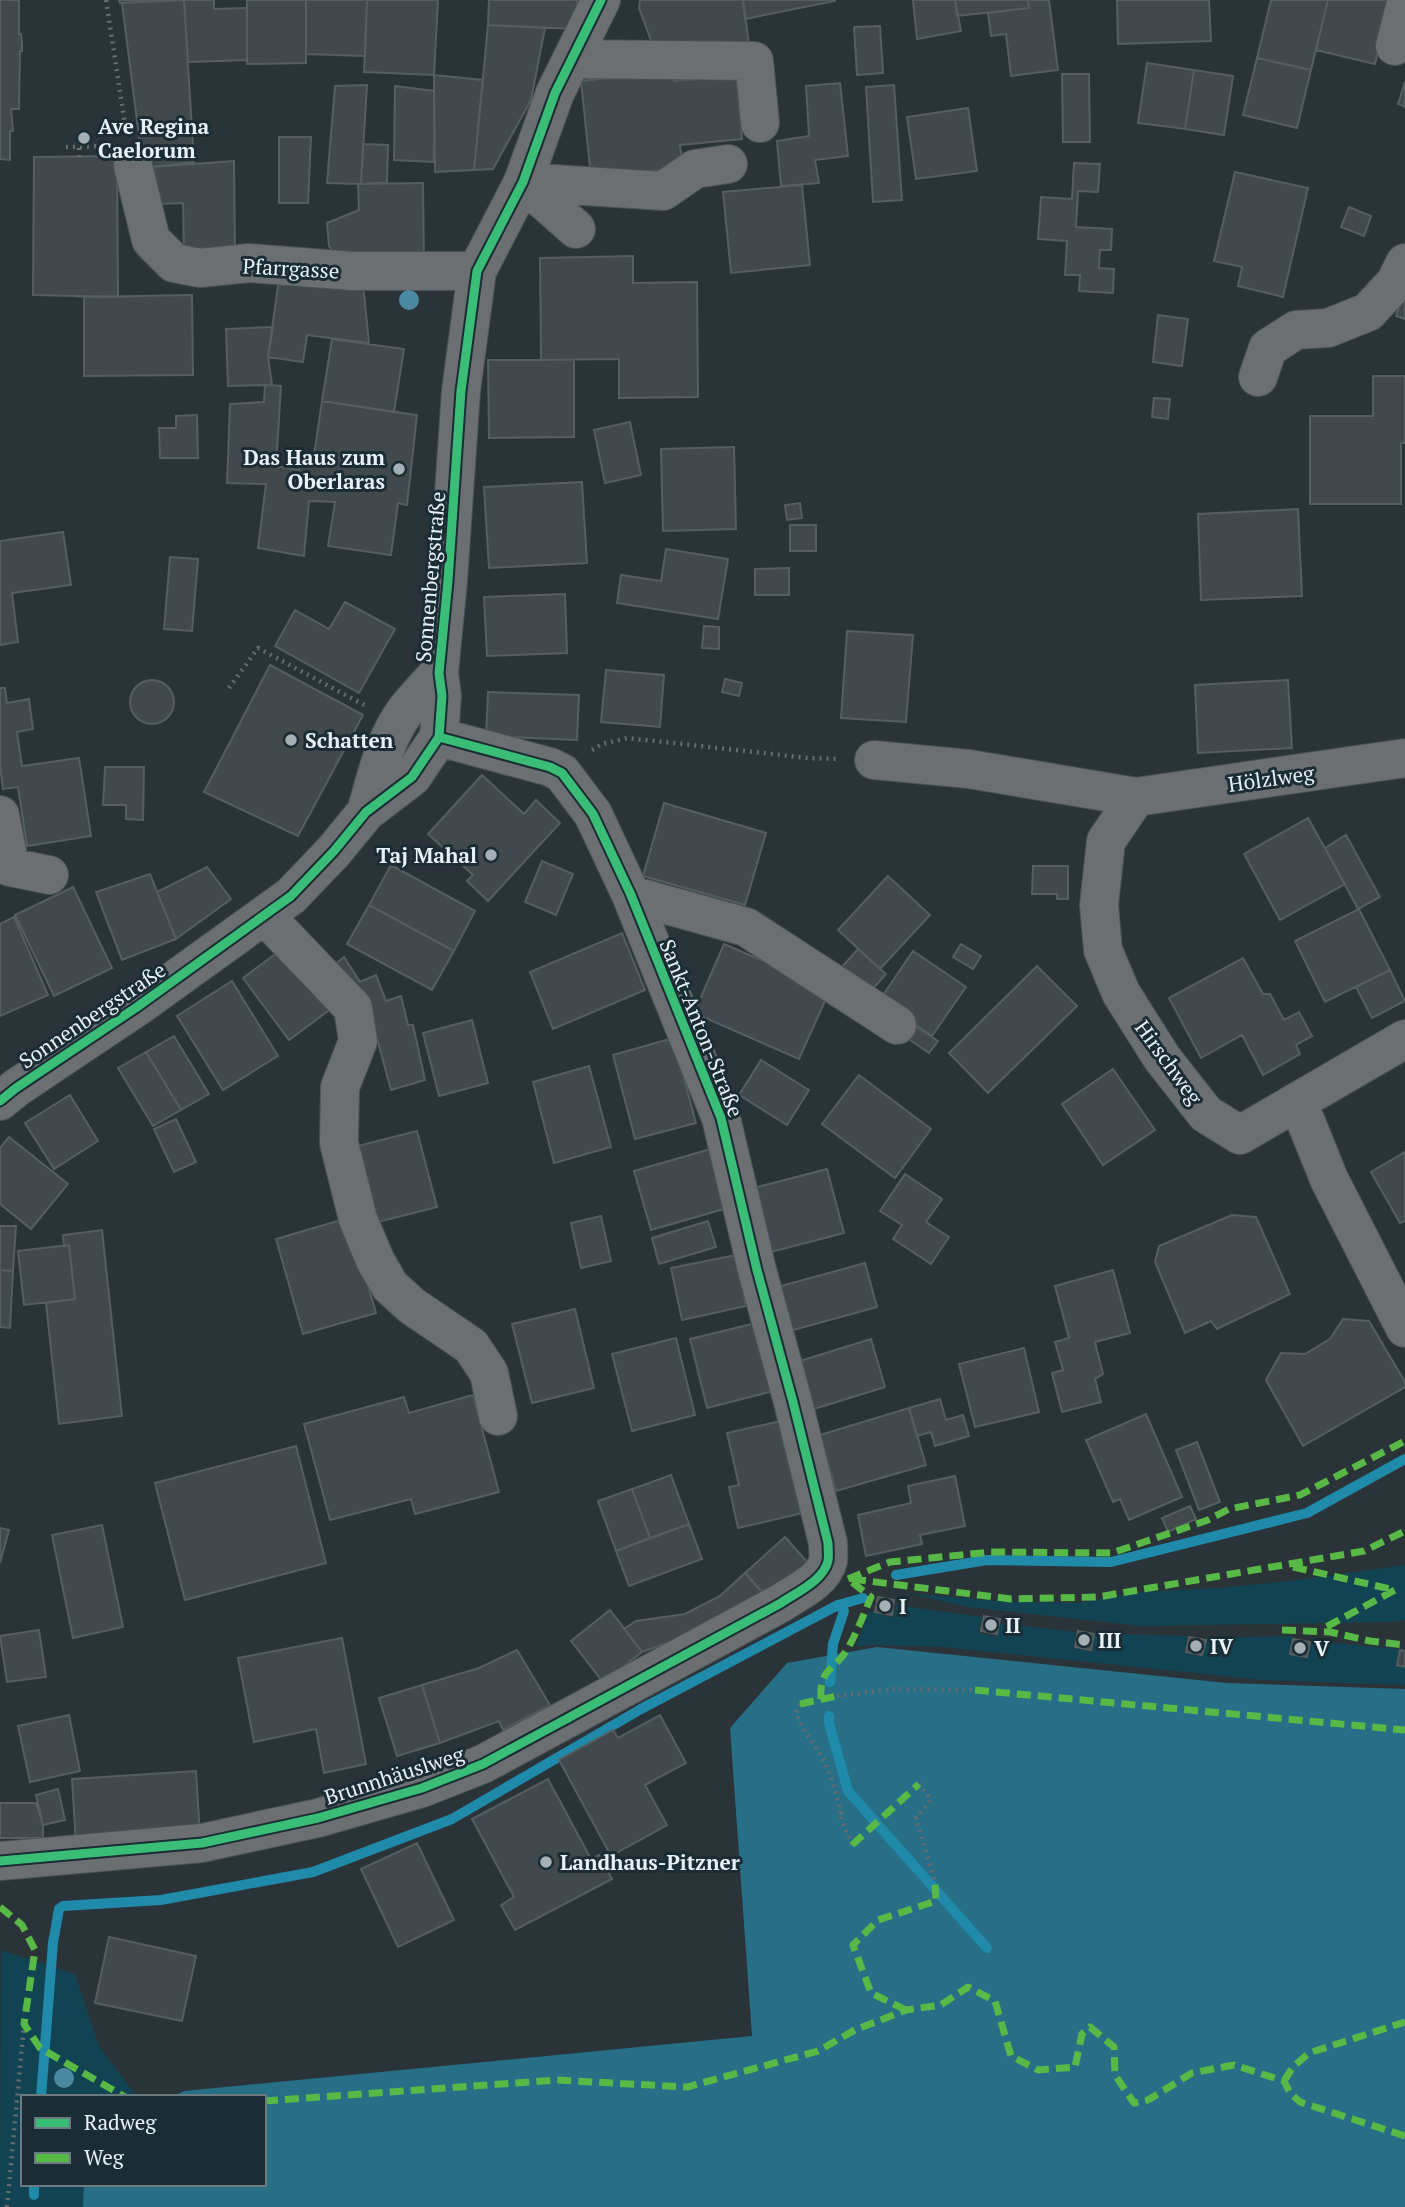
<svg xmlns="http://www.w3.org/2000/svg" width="1405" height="2207" font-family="'PT Serif',serif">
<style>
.green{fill:#124353}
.forest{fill:#276e87}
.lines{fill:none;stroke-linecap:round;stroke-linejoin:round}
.stream{stroke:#208aab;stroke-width:10}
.building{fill:#41494c;stroke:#555e61;stroke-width:2}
.minor-casing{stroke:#495256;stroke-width:40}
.path{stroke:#666c6f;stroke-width:4.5;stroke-dasharray:2 5;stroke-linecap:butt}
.minor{stroke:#6b6f71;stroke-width:38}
.quiet{stroke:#58b947;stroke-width:7;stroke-dasharray:14 7;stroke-linecap:butt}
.cycleway-casing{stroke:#1a2c34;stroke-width:13}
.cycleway{stroke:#3abd76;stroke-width:9}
.tree{fill:#4a89a0}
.poi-dot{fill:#a5b0b4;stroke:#1a2c34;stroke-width:2.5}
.labels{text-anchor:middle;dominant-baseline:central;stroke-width:6;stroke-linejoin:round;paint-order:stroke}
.poi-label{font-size:21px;font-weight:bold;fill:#e7f2f7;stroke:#1a2c34;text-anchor:start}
.street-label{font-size:21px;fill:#e7f2f7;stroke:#1a2c34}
</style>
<rect width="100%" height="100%" fill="#2a3438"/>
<path class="green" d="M1405,1565V1620L1390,1622L1142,1626L968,1607L907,1593L997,1601L1078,1603L1141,1592L1219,1588L1291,1581Z
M896,1605L982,1617L979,1633L997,1637L1001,1623L1076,1632L1073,1647L1092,1652L1094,1633L1187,1636L1185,1653L1203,1657L1206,1638L1293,1636L1290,1654L1306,1659L1312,1641L1399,1649L1396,1665L1405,1667V1685L1263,1680L943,1647L872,1645L856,1647L869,1611L893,1618Z
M1,1950L75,1974L99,2046L137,2097H23V2184H84L83,2207H0Z"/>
<path class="forest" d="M877,1647L1227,1683L1405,1689V2207H83L84,2184H264V2097H172L184,2091L752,2036L730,1728L787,1663Z"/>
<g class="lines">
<path class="stream" d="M896,1575L987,1560L1111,1562L1307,1513L1405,1459
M830,1682L833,1644L844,1611L838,1605
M829,1716V1723L848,1791L987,1948
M41,2097L53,1943L59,1909L63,1906L161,1900L313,1872L452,1819L641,1709L838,1605L863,1598
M34,2195V2184"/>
</g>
<path class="building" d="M0,0H19V34H21L22,44V51H20L19,109H11L13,131H10V160L0,159Z
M119,0H184L120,3Z
M184,0H214V9L247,8V60L188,62Z
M184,0L194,162L143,168L122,3Z
M247,0H306V63L247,64Z
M306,0H367L365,56L306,54Z
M367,0H438L434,75L364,72Z
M489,0H577L576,29L488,25Z
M640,0H743L749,44L656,54L639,8Z
M743,0H835V1L745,19Z
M913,0H955L961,31L917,39Z
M955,0H1028L1029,8L957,16Z
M1028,0H1049L1058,70L1011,76L1006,34L991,36L988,13L1029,8Z
M1117,0H1209L1211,41L1118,44Z
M1271,0H1328L1311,70L1257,58Z
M1328,0H1390L1375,64L1316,50Z
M488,25L545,28L531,100L493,169L474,170Z
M880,26L883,73L857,75L854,27Z
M1257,58L1311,70L1297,128L1243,115Z
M1147,63L1194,70L1185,129L1138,123Z
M1194,70L1233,76L1224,135L1185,129Z
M673,71L674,81L737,76L742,139L680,145L683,168L591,177L581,81Z
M1062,74H1089L1090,142H1063Z
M434,75L483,80L474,170L435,172Z
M1405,82V107L1398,104Z
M840,83L848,156L815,160L819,183L781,186L777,141L809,136L806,86Z
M367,85L361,184L327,183L335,86Z
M894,85L902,200L873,202L866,87Z
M395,86L434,91V162L394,160Z
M968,108L977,171L916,179L907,117Z
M279,137H311L308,203H279Z
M363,144L388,145L387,183L361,184Z
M117,156L118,297L33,295L34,157Z
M234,161L235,255L184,256L183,203L155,204L151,167Z
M1074,163L1100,164L1098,192L1078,191L1076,227L1112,229L1111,250H1100L1099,268L1114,269L1113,293L1079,291L1080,275H1065L1067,241L1038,239L1041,197L1072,199Z
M1235,172L1308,188L1283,297L1238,286L1242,267L1214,261Z
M423,183L424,264L337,256L329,246L327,223L359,210L358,184Z
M802,185L810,265L731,273L723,192Z
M1349,207L1371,216L1364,236L1341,227Z
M633,256V283L697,282L698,397L619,398V359L541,360L540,258Z
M280,272L363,284L369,343L307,335L303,362L268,357Z
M1405,288V319L1396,316Z
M192,295L193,375L84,376V297Z
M1158,315L1188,319L1182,366L1153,362Z
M273,327L268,357L272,385L228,386L226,329Z
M332,339L404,349L394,412L322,401Z
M488,360H574V437L489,438Z
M1373,376H1405V443H1401V504H1310V416H1373Z
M265,385L281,386L276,466L299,470L302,453L314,455L322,401L417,415L407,505L398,503L391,555L328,546L335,502L309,501L304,556L258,548L266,484L227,483L230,404L264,402Z
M1154,398L1170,399L1168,419L1152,417Z
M197,415L198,458H160L159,428H176V416Z
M630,422L641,475L605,483L594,430Z
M734,447L736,529L663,531L661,449Z
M582,482L587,563L489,568L484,487Z
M800,503L802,518L787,520L785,505Z
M1298,509L1302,596L1201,600L1198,514Z
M790,525H816V551H790Z
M63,532L71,585L12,593L18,642L0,645V541Z
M666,549L728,559L718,619L617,603L621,575L661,581Z
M170,557L198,559L192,631L164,629Z
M789,568V595H755V569Z
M565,594L567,653L487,656L484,597Z
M345,602L395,629L359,693L275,646L295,610L329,629Z
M704,626L719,627V649L702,648Z
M847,631L913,635L906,722L841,718Z
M270,665L363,715L298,836L204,792Z
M606,670L664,675L660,727L601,722Z
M725,679L742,683L739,696L722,692Z
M130 702a22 22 0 1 1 44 0a22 22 0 1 1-44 0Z
M1288,680L1292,748L1198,753L1195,685Z
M0,688H5L7,703L29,699L33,729L17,732L22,766L79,758L91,836L27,846L18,787L3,789L0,766Z
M488,692L579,695L577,740L486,736Z
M105,767H144L143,820L126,819V805H103Z
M482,775L524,814L536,800L560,823L488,901L467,881L473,875L428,834Z
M664,803L766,833L745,905L643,876Z
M1308,818L1345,884L1280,920L1244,854Z
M1346,835L1380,897L1358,909L1325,848Z
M542,861L573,874L556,915L525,902Z
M391,865L475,911L454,951L369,905Z
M1033,866H1068V899H1057V894H1032Z
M207,867L231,899L176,939L157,892Z
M150,874L176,939L122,960L96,892Z
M888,876L930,915L880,969L838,930Z
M73,887L112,968L54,996L15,915Z
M369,905L454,951L432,990L347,944Z
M1359,909L1390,970L1325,1002L1295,941Z
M14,917L48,995L0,1016V924Z
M622,933L645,990L553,1029L530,972Z
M290,943L336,1005L289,1040L243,978Z
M724,944L830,990L799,1059L694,1013Z
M961,944L981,956L973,969L953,957Z
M858,949L886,974L870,992L842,967Z
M913,951L966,987L932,1036L879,1001Z
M344,957L360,982L376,975L386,1001L401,996L408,1025H413L425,1080L391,1090L367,1001L333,966Z
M1243,958L1263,994H1270L1284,1020L1299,1012L1312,1036L1296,1045L1300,1054L1263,1075L1242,1035L1201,1058L1169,998Z
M1037,966L1077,1006L988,1093L949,1053Z
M1390,970L1405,1001L1372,1018L1356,987Z
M232,981L278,1056L223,1090L177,1016Z
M472,1020L488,1083L439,1096L423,1033Z
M908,1021L938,1041L929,1053L900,1033Z
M174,1036L209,1094L181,1110L146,1052Z
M673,1038L696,1123L635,1139L613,1055Z
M146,1052L181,1110L153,1126L118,1068Z
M761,1060L809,1090L787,1125L739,1095Z
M589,1066L611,1147L554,1163L533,1082Z
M1113,1069L1155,1130L1103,1165L1062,1104Z
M859,1075L931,1129L895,1178L822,1124Z
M70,1095L98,1141L54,1169L25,1123Z
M176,1119L196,1162L174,1172L154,1129Z
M417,1131L437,1207L374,1223L354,1147Z
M9,1137L68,1184L31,1229L0,1204V1148Z
M714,1148L731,1207L651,1230L634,1171Z
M1405,1152V1221L1400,1223L1371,1172Z
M827,1169L844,1233L767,1253L750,1189Z
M905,1174L942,1199L926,1222L949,1237L931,1264L893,1239L902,1225L880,1211Z
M1232,1215L1256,1217L1290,1294L1217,1329L1211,1321L1185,1333L1155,1262L1159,1246Z
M601,1216L611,1261L581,1268L571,1223Z
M348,1218L376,1313L303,1334L276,1239Z
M708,1221L716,1247L659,1264L652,1238Z
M0,1226H16L13,1271L0,1270Z
M102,1230L122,1416L59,1424L46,1303L75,1299L69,1245L64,1246L63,1235Z
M69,1245L75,1299L24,1305L18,1251Z
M736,1255L746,1306L682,1320L671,1268Z
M865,1263L877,1307L786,1332L774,1288Z
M0,1270L13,1271L10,1328L0,1327Z
M1113,1270L1130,1333L1095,1342L1103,1374L1095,1379L1101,1402L1062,1412L1052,1373L1063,1370L1055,1342L1069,1338L1055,1286Z
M575,1309L594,1388L532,1403L512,1324Z
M1343,1319L1369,1321L1405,1382V1387L1303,1446L1266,1380L1281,1353L1305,1354L1330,1339Z
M760,1322L777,1390L707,1408L690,1339Z
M676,1338L695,1415L632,1431L612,1354Z
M871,1339L885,1387L814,1409L800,1361Z
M1024,1348L1039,1412L975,1427L959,1364Z
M473,1395L499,1492L415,1514L411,1499L330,1520L304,1424L404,1397L409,1413Z
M940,1399L946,1420L963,1415L969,1436L935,1446L931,1432L917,1436L909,1408Z
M909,1408L926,1465L836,1491L820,1435Z
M1146,1414L1182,1497L1129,1520L1120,1499L1113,1502L1086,1440Z
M785,1420L807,1512L738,1528L729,1487L739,1485L727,1433Z
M1197,1442L1220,1502L1199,1510L1176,1450Z
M296,1446L326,1563L185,1600L155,1483Z
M671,1475L689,1524L650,1538L632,1489Z
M955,1476L965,1526L920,1535L922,1544L866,1556L858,1515L911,1503L908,1486Z
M632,1489L650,1538L616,1551L598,1501Z
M1190,1506L1196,1519L1168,1532L1162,1518Z
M689,1524L702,1559L629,1586L616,1551Z
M102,1525L123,1627L73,1638L52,1535Z
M0,1528L9,1530L0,1563Z
M785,1537L809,1564L769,1600L745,1573Z
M745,1573L764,1594L695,1633L642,1652L624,1629L636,1621L685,1614L720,1596Z
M878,1597L894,1600L892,1615L875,1612Z
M610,1610L642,1652L603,1682L571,1641Z
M984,1616L1000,1619L997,1634L981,1631Z
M39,1630L46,1677L7,1682L0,1636Z
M1078,1631L1094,1634L1091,1650L1075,1647Z
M1189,1637L1206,1640L1202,1655L1186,1652Z
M342,1638L366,1764L324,1773L316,1729L254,1742L238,1658Z
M1293,1639L1310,1642L1307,1657L1290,1654Z
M517,1650L550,1705L503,1730L499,1721L440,1743L422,1685L479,1668Z
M1400,1650L1405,1651V1667L1397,1665Z
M422,1685L440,1743L397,1756L379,1698Z
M69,1715L80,1771L30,1782L18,1726Z
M660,1715L686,1763L645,1785L667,1825L611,1856L559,1760L613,1730L618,1738Z
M196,1771L200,1836L76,1843L72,1779Z
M548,1779L591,1859L599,1855L612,1879L515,1930L501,1905L514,1897L472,1819Z
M58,1789L65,1820L43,1825L36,1795Z
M0,1803H36L43,1825V1838H0Z
M417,1843L454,1920L398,1947L361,1869Z
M109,1937L196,1956L182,2021L95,2003Z"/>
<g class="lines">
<g class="minor-casing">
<path id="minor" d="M1395,46L1405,7
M573,59L754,61L760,123
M133,166L151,240L174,263L200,268L249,263L352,271H477
M523,182L663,191L695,169L728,164
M523,182L576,229
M1258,377L1268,348L1296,330L1328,328L1368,312L1395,283L1405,263
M874,760L969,769L1136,797L1405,758
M1136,797L1106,841L1099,905L1103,950L1121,993L1162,1058L1206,1114L1240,1135L1405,1039
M366,812C376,778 384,739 406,710C416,697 428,685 439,673
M0,815L10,867L49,875
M631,895L746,927L897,1025
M265,916L353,1008L358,1041L340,1087L339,1143L358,1219L375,1260L390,1286L412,1306L471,1346L489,1373L498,1416
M0,1101L16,1088L137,1007L291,896L334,851L366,812L412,777L439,737L442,696L439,673L448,581L461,391L477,271L523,182L555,93L601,0
M1298,1102L1329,1179L1405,1328
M0,1861L202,1843L318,1818L422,1788L483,1764L781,1603C797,1592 823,1581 828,1561C829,1556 828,1548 828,1543L793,1402L757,1270L721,1118L631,895L593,814L562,773L550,767L439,737"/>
</g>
<path class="path" d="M106,0L126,131
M66,147L103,146
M79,157V147
M229,688L258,648L366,706
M592,750L602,744L628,738L808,758L838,759
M837,1696L894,1689L975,1690
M800,1704L796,1713C803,1733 819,1748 827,1768C833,1782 837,1797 841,1812L839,1813L852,1845
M919,1784L931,1800L916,1818L935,1883
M7,2207L24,2024"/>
<use href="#minor" class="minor"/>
<path class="quiet" d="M1293,1567L1395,1590L1324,1628
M848,1579L890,1562L991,1552L1112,1553L1208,1520L1229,1509L1300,1495L1405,1441
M852,1579L1011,1599L1098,1597L1364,1551L1405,1531
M1282,1630L1330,1632L1370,1641L1405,1645
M975,1690L1405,1730
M821,1699C819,1667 835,1671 848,1648C857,1632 864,1614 871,1597L848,1579
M800,1704L837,1696
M852,1845L919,1784
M0,1907L22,1925L35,1950L24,2024L40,2048L125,2097
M906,2010L871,1993L853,1945L878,1920L936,1901L935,1883
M1284,2081L1293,2067L1309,2053L1405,2022
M264,2101L557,2080L687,2087L818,2051L855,2030L906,2010L941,2005L968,1987L995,2001L1011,2056L1038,2070L1075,2067L1082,2034L1090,2027L1114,2047L1115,2075L1134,2103L1148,2100L1192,2073L1234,2065L1284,2081L1290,2093L1300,2102L1405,2136"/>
<g class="cycleway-casing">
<path id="cycleway" d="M0,1101L16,1088L137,1007L291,896L334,851L366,812L412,777L439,737L442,696L439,673L448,581L461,391L477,271L523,182L555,93L601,0
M0,1861L202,1843L318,1818L422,1788L483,1764L781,1603C797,1592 823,1581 828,1561C829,1556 828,1548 828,1543L793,1402L757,1270L721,1118L631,895L593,814L562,773L550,767L439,737"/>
</g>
<use href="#cycleway" class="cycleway"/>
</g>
<g class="tree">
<circle cx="409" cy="300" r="10"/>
<circle cx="64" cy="2078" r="10"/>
</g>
<g class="poi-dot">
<circle cx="84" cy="138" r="7"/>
<circle cx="399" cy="469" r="7"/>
<circle cx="291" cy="740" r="7"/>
<circle cx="491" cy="855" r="7"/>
<circle cx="885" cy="1606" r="7"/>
<circle cx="991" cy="1625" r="7"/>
<circle cx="1084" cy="1640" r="7"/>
<circle cx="1196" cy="1646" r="7"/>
<circle cx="1300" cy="1648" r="7"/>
<circle cx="546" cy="1862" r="7"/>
</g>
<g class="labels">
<g class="poi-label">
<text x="98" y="126">Ave Regina<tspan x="98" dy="24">Caelorum</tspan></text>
<text x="385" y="457" text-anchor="end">Das Haus zum<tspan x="385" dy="24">Oberlaras</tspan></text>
<text x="305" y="740">Schatten</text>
<text x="477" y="855" text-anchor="end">Taj Mahal</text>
<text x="899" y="1606">I</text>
<text x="1005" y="1625">II</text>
<text x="1098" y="1640">III</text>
<text x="1210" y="1646">IV</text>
<text x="1314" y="1648">V</text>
<text x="560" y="1862">Landhaus-Pitzner</text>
</g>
<g class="street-label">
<text transform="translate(291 268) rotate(3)">Pfarrgasse</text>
<text transform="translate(430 577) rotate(-85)">Sonnenbergstraße</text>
<text transform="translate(1271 778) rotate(-8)">Hölzlweg</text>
<text transform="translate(92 1015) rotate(-34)">Sonnenbergstraße</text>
<text transform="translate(702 1028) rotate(68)">Sankt-Anton-Straße</text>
<text transform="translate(1169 1062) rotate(54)">Hirschweg</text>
<text transform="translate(394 1775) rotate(-18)">Brunnhäuslweg</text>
</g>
</g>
<rect x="21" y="2095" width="245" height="91" fill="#1a2c34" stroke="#6c7b82" stroke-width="2"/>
<rect x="35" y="2118" width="35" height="10" fill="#3abd76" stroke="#6c7b82" stroke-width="2"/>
<text x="84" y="2130" font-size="21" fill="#e7f2f7">Radweg</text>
<rect x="35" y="2153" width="35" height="10" fill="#58b947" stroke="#6c7b82" stroke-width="2"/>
<text x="84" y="2165" font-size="21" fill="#e7f2f7">Weg</text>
</svg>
